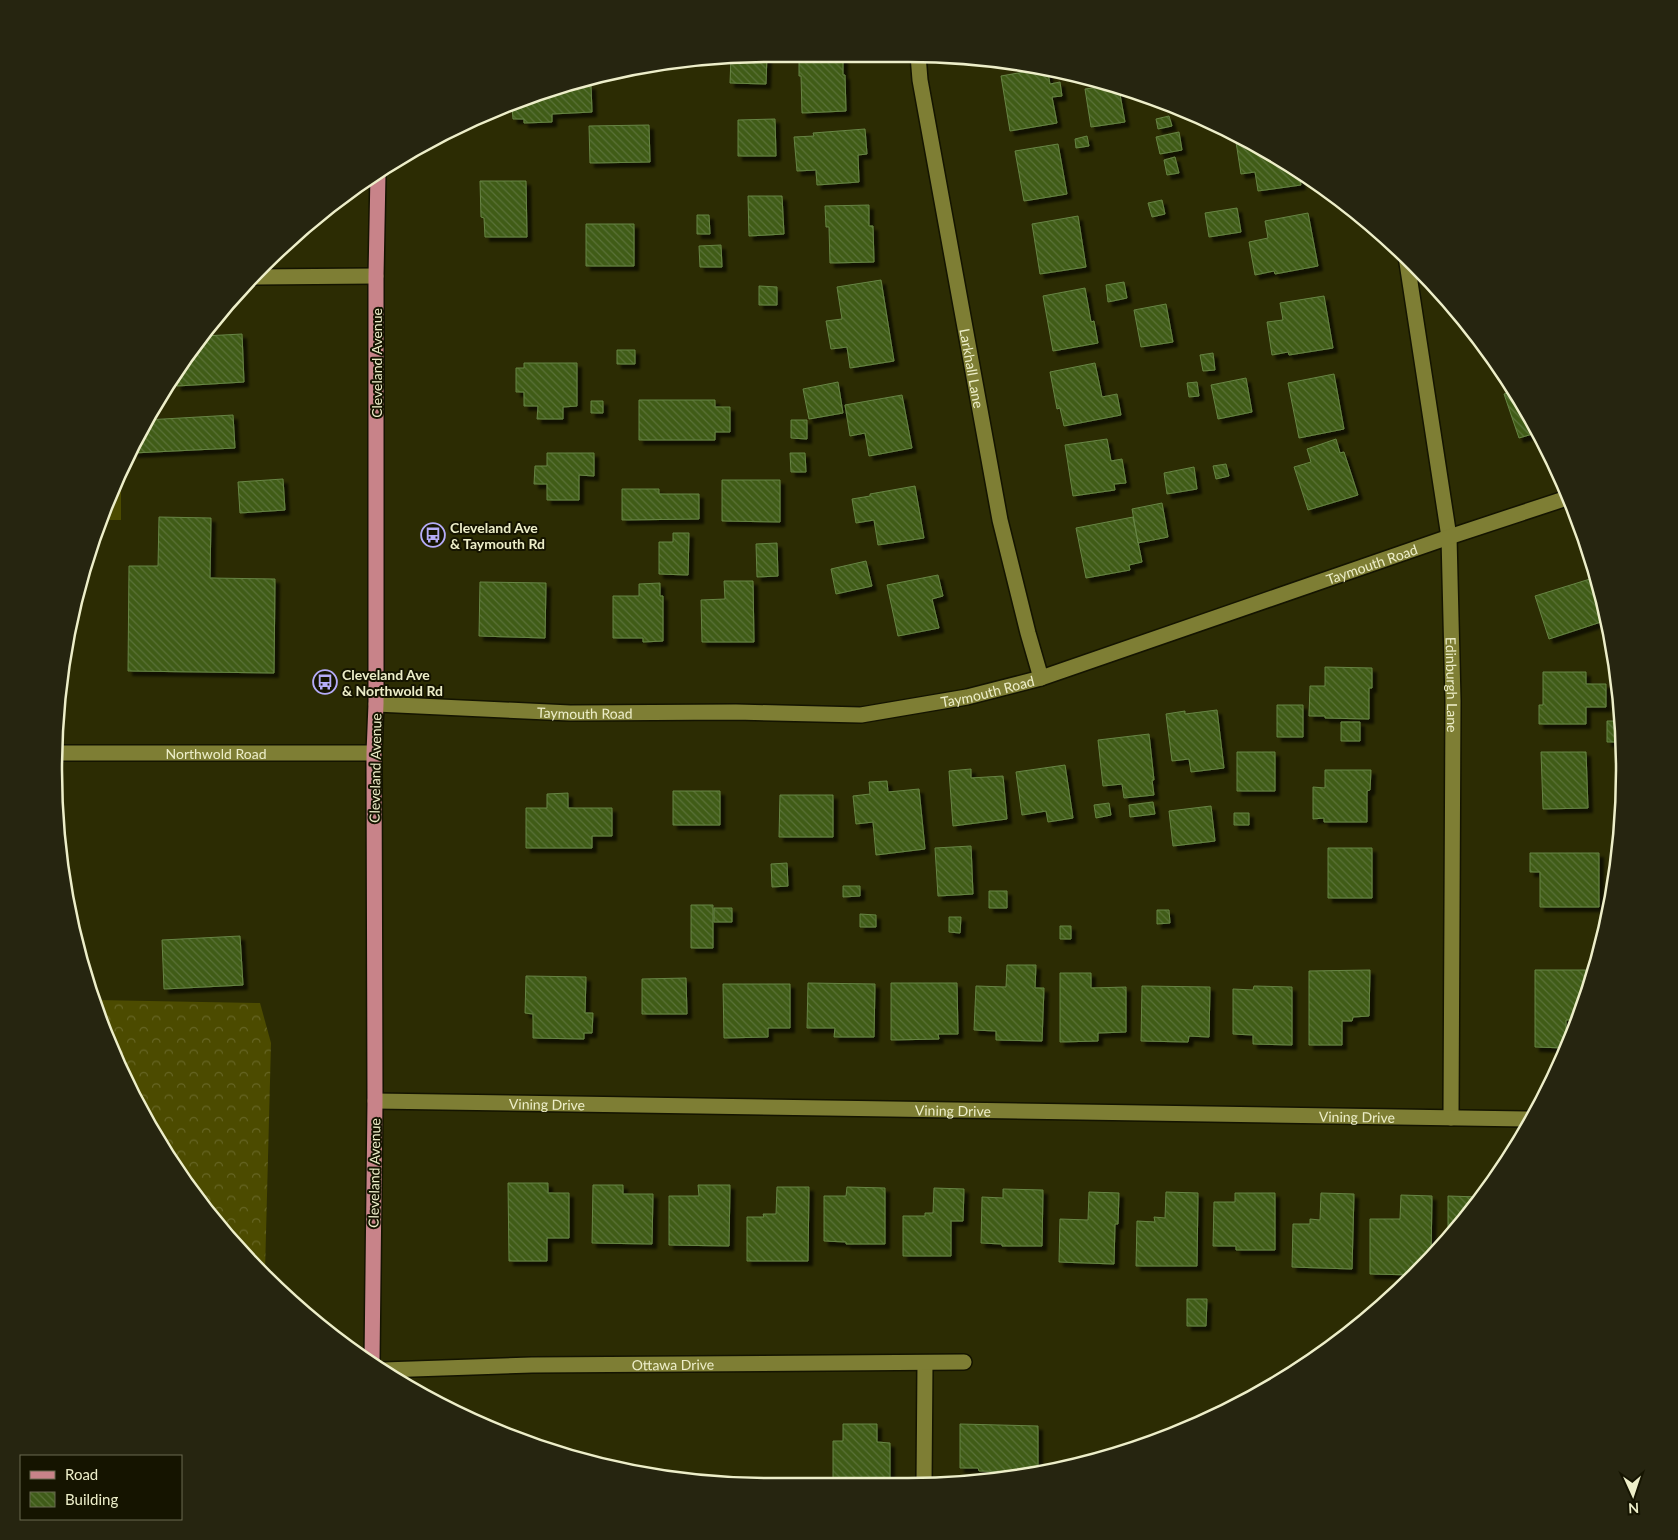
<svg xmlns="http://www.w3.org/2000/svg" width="1678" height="1540" font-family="Lato,sans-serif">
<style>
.grass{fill:#4c4b00}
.forest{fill:url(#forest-crowns)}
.building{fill:url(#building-back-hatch);stroke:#678544;filter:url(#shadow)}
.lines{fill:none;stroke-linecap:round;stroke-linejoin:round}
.lane-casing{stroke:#141401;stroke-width:18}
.street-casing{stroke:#141401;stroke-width:18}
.primary-casing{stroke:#141401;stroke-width:18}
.lane{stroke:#7e7e34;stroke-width:15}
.street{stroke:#7e7e34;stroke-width:15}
.primary{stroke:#c88389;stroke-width:15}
.labels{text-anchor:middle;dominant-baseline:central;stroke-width:4;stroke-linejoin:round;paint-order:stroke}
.street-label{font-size:14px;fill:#edeec9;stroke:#151400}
.poi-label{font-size:14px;font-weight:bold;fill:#edeec9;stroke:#151400;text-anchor:start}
.rim{fill:none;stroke:#edeec9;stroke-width:2.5}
</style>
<defs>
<pattern id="forest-crowns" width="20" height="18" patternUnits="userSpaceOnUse" patternTransform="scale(1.25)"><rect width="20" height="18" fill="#4c4b00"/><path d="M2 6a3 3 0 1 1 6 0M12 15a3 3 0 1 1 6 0" fill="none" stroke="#666524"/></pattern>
<pattern id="building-back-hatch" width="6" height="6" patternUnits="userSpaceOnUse" patternTransform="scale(1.25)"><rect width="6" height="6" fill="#3f5b18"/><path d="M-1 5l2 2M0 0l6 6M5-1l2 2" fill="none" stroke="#5b7338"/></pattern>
<filter id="shadow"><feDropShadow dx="4.5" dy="4.5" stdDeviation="1" flood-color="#0009"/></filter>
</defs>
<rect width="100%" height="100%" fill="#2c2c03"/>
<path class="grass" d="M121,481V520H105Z"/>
<path class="forest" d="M95,1000L260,1003L271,1043L265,1271L175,1168L108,1044Z"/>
<path class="building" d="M767,54L766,84L730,83L731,58Z
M843,54V75H845L846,111L802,113L801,76H799V55Z
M1047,68L1050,84L1060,82L1062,96L1052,97L1057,123L1010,131L1001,76Z
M581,84V86L591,85L592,112L552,114V122L524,123V119H513L512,107Z
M1108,86L1119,89L1125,122L1091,127L1085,89Z
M1169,116L1172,126L1158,129L1156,119Z
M775,119L776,156H738V120Z
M649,125L650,162L590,163L589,126Z
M865,129L867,154L858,155L859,182L817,185L816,170L797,171L794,137L814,136L813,133Z
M1179,132L1182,150L1160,154L1156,137Z
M1087,136L1089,146L1076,148L1075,139Z
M1243,141L1298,170L1301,185L1258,191L1255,172L1241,174L1236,142Z
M1058,144L1067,194L1024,201L1015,151Z
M1175,157L1179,173L1167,175L1164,160Z
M480,181H526L527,237H485L484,218L481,217Z
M748,196H782L784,234L749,236Z
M1162,200L1165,214L1152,217L1148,203Z
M869,205V226H873L874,262L830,263L829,227H826L825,206Z
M1237,208L1241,232L1209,237L1205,213Z
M1308,213L1318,266L1275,274L1274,271L1255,275L1249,242L1268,238L1265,221Z
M697,215H709L710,234H697Z
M1078,216L1086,267L1040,274L1032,224Z
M586,224H634V266H586Z
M721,245L722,267H700L699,246Z
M881,280L894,361L850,368L847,347L831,349L826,321L842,319L837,287Z
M1124,282L1127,298L1108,302L1106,285Z
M759,286L777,287V305H759Z
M1085,288L1091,322L1094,321L1098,343L1053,351L1043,296Z
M1324,296L1333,348L1289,355L1288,352L1272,355L1267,322L1283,320L1280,303Z
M1166,304L1173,342L1141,347L1134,310Z
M242,334L244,382L177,386L176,375L204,336Z
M617,350H635V364H617Z
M1213,353L1215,370L1203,371L1200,355Z
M524,363H577V406L563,407V419H537L538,406H524V392H516V368H524Z
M1095,363L1102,397L1117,394L1121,415L1064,426L1060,408L1057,409L1050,372Z
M1334,374L1344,429L1299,438L1288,383Z
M1246,378L1252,412L1218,419L1211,385Z
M838,382L843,413L809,419L803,389Z
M1197,382L1199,396L1189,397L1187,383Z
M1514,391L1536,433L1519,438L1504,394Z
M902,395L912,448L869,456L865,433L850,436L845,405Z
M639,400H715V407H730V432H715V440H639Z
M591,401H603V413H591Z
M233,415L235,448L133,453L146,420Z
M791,420H807V439L791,438Z
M1107,439L1111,461L1122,459L1126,483L1114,484L1115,490L1073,496L1065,445Z
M1336,439L1340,453L1344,452L1358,495L1308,510L1294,467L1311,462L1307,449Z
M547,453H594V476L579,475V500H547V484H534L535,466H547Z
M790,453H805L806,472H791Z
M1226,464L1229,476L1216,479L1213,466Z
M1194,467L1197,489L1167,494L1164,473Z
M283,479L285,510L240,513L238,482Z
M722,480H780V522L722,521Z
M915,486L924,538L878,545L874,520L856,523L852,499L870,496V494Z
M622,489H659V494H699V519L622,520Z
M1162,503L1168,537L1138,543L1132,509Z
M159,517L211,518L210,578L275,579L274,673L128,671L129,566H158Z
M1133,517L1142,562L1129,565L1130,570L1086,578L1076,528Z
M673,533H689L688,575L659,574V542H673Z
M777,543L778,576L757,577L756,544Z
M866,561L872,586L836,594L831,569Z
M938,575L943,596L932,599L939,628L898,636L887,585Z
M1590,579L1592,582L1595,581L1611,634L1606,636L1601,622L1549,639L1535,596Z
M724,581H753L754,642H702L701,600L725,599Z
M480,582L546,583L545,638L479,636Z
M660,583V596H663V641L643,642V638H613V596H639V584Z
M1325,667L1372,668V688H1369V719L1325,718V716H1309L1310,686H1325Z
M1543,672H1586V684H1606V707H1586V724H1539V705H1543Z
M1277,705H1303V737H1277Z
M1217,710L1224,768L1191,772L1189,759L1172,761L1166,714L1185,711V714Z
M1607,721H1619L1621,742H1607Z
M1341,722H1360V741H1341Z
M1149,734L1154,780H1152L1154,795L1124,798L1122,784L1103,786L1098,740Z
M1237,752H1275V791H1237Z
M1541,752H1586L1588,808L1543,809Z
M1065,765L1073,818L1048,822L1046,811L1022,815L1016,772Z
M971,769V778L1003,776L1007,819L953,826L949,771Z
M1325,770H1371L1370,790L1367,791V822H1324V818L1313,819V787L1325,788Z
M887,781L888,792L919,789L925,849L876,855L873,822L856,824L853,796L870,794L869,782Z
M673,791H720V825H673Z
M568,793V808H612V836H592V848H526V808H547V794Z
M780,795H833V837H779Z
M1153,802L1155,814L1130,817L1129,805Z
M1109,803L1111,815L1096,818L1094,805Z
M1211,806L1215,841L1173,846L1169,811Z
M1234,813H1249V825H1234Z
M971,846L973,894L938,896L935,848Z
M1328,848H1372V898H1328Z
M1530,853H1599V907H1540V872H1530Z
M787,863L788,886L772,887L771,864Z
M843,886H860V896L843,897Z
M989,891H1007V908H989Z
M691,905H713V948H691Z
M714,908H732V922H714Z
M1157,910H1169L1170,923L1157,924Z
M860,914L876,915V927H860Z
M949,917H961L960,933L949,932Z
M1060,926H1071V939H1060Z
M240,936L243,985L164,989L162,940Z
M1007,965H1036L1035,988H1044L1042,1041L996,1040V1031L974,1030L976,986L1006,987Z
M1370,970L1369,1016L1353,1017L1352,1021H1342V1045H1309V971Z
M1535,970H1592L1577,1020H1566V1048L1535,1047Z
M1060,973H1091V988L1126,987V1032L1098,1033V1041L1060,1042Z
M526,976L586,977L585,1013H593L592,1033H584V1039L533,1038V1014L525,1013Z
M686,978L687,1014H642V979Z
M808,983L875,984L874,1037H834L835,1028H807Z
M891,983H957L958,1034H938L939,1039L891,1040Z
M723,984H790V1028H768V1037L724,1038Z
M1142,986L1210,987L1209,1037L1189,1036L1188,1042L1141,1041Z
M1254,986L1292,987V1045L1253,1044V1035L1233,1034V989L1253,990Z
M508,1183H548V1193H569V1238H547V1261H509Z
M593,1185H623V1194H653L652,1244L592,1243Z
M698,1185H730L729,1246L669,1245V1196H699Z
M777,1187H809L808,1261H747V1217H764L763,1214H776Z
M847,1187L885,1188V1244H846V1242L824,1241V1196H846Z
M934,1188L964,1189L963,1221H951V1256H903V1216H925V1213H933Z
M1003,1189L1043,1190L1042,1246H1002V1244L981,1243L982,1197L1003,1198Z
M1089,1192L1119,1193L1118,1224H1115L1114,1264L1059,1262L1060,1219L1088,1220Z
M1166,1192L1198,1193L1197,1266H1136L1137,1221L1155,1222L1154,1217L1165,1218Z
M1235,1193H1275V1250H1236V1246H1213L1214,1202H1235Z
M1321,1193L1354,1194L1352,1269L1292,1267L1293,1224H1310V1219L1320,1220Z
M1401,1195L1432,1196L1431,1257L1415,1275L1370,1274V1219H1400Z
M1448,1196L1480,1197L1448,1236Z
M1187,1299H1207L1206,1326H1187Z
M843,1424H877V1442L890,1443V1486L833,1484V1441H843Z
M960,1424L1038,1426V1469H1018L1019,1472L979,1471L978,1468H960Z"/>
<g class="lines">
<g class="lane-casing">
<path id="lane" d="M924,1485L925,1363"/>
</g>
<g class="street-casing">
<g id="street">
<path id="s1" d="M918,55L920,80L1000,520L1028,633L1041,678"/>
<path id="s2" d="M1406,256L1449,537L1453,701L1451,1118"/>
<path d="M254,277L376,276"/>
<path id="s3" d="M376,704L570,713L736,712L861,715L967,697L1041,678L1449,537L1570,497"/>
<path id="s4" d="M57,753H374"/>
<path id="s5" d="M375,1101L1530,1119"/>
<path id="s6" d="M383,1370L532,1365L964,1362"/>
</g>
</g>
<g class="primary-casing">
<path id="primary" d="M372,1361L375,1101L374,753L376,704V276L378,174"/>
</g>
<use href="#lane" class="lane"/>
<use href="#street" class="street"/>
<use href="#primary" class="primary"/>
</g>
<defs>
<g id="bus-ring" transform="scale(1.25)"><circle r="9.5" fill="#151400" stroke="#b5acf8" stroke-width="1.5"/><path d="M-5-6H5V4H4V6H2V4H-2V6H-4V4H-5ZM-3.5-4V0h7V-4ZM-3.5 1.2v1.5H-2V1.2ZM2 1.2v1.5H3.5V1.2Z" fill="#b5acf8"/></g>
</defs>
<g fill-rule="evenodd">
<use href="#bus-ring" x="433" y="535"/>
<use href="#bus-ring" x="325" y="682"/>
</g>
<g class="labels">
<g class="street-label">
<text transform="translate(376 363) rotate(-90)">Cleveland Avenue</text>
<text stroke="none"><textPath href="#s1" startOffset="318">Larkhall Lane</textPath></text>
<text stroke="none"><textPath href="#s3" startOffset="1019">Taymouth Road</textPath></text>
<text stroke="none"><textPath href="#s2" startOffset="432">Edinburgh Lane</textPath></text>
<text stroke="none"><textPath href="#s3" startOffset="614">Taymouth Road</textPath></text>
<text stroke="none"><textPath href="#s3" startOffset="209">Taymouth Road</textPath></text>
<text stroke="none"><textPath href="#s4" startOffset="159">Northwold Road</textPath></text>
<text transform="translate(375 768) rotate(-89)">Cleveland Avenue</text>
<text stroke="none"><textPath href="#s5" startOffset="172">Vining Drive</textPath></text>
<text stroke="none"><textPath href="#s5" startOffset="578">Vining Drive</textPath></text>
<text stroke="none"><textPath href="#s5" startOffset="982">Vining Drive</textPath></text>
<text transform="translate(374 1173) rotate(-89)">Cleveland Avenue</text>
<text stroke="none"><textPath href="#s6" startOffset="290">Ottawa Drive</textPath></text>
</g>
<g class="poi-label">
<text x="450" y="527">Cleveland Ave<tspan x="450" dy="16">&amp; Taymouth Rd</tspan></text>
<text x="342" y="674">Cleveland Ave<tspan x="342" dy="16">&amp; Northwold Rd</tspan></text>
</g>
</g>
<path d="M0 0H1678V1540H0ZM770 62H908A708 708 0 0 1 1616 770V770A708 708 0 0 1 908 1478H770A708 708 0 0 1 62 770V770A708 708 0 0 1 770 62Z" fill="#262510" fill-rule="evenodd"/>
<path class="rim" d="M770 62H908A708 708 0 0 1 1616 770V770A708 708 0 0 1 908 1478H770A708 708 0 0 1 62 770V770A708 708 0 0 1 770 62Z"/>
<rect x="20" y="1455" width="162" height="65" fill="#151400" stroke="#6b6b50"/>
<rect x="30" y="1471" width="25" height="8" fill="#c88389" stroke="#6b6b50"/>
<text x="65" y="1480" font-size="15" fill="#edeec9">Road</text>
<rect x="30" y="1492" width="25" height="15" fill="url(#building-back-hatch)" stroke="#6b6b50"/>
<text x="65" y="1505" font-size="15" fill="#edeec9">Building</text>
<g transform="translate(1633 1495) rotate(177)" stroke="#151400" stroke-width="4" paint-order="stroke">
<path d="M0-4L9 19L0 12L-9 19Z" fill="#edeec9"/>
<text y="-8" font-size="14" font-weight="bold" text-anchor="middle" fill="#edeec9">N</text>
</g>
</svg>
